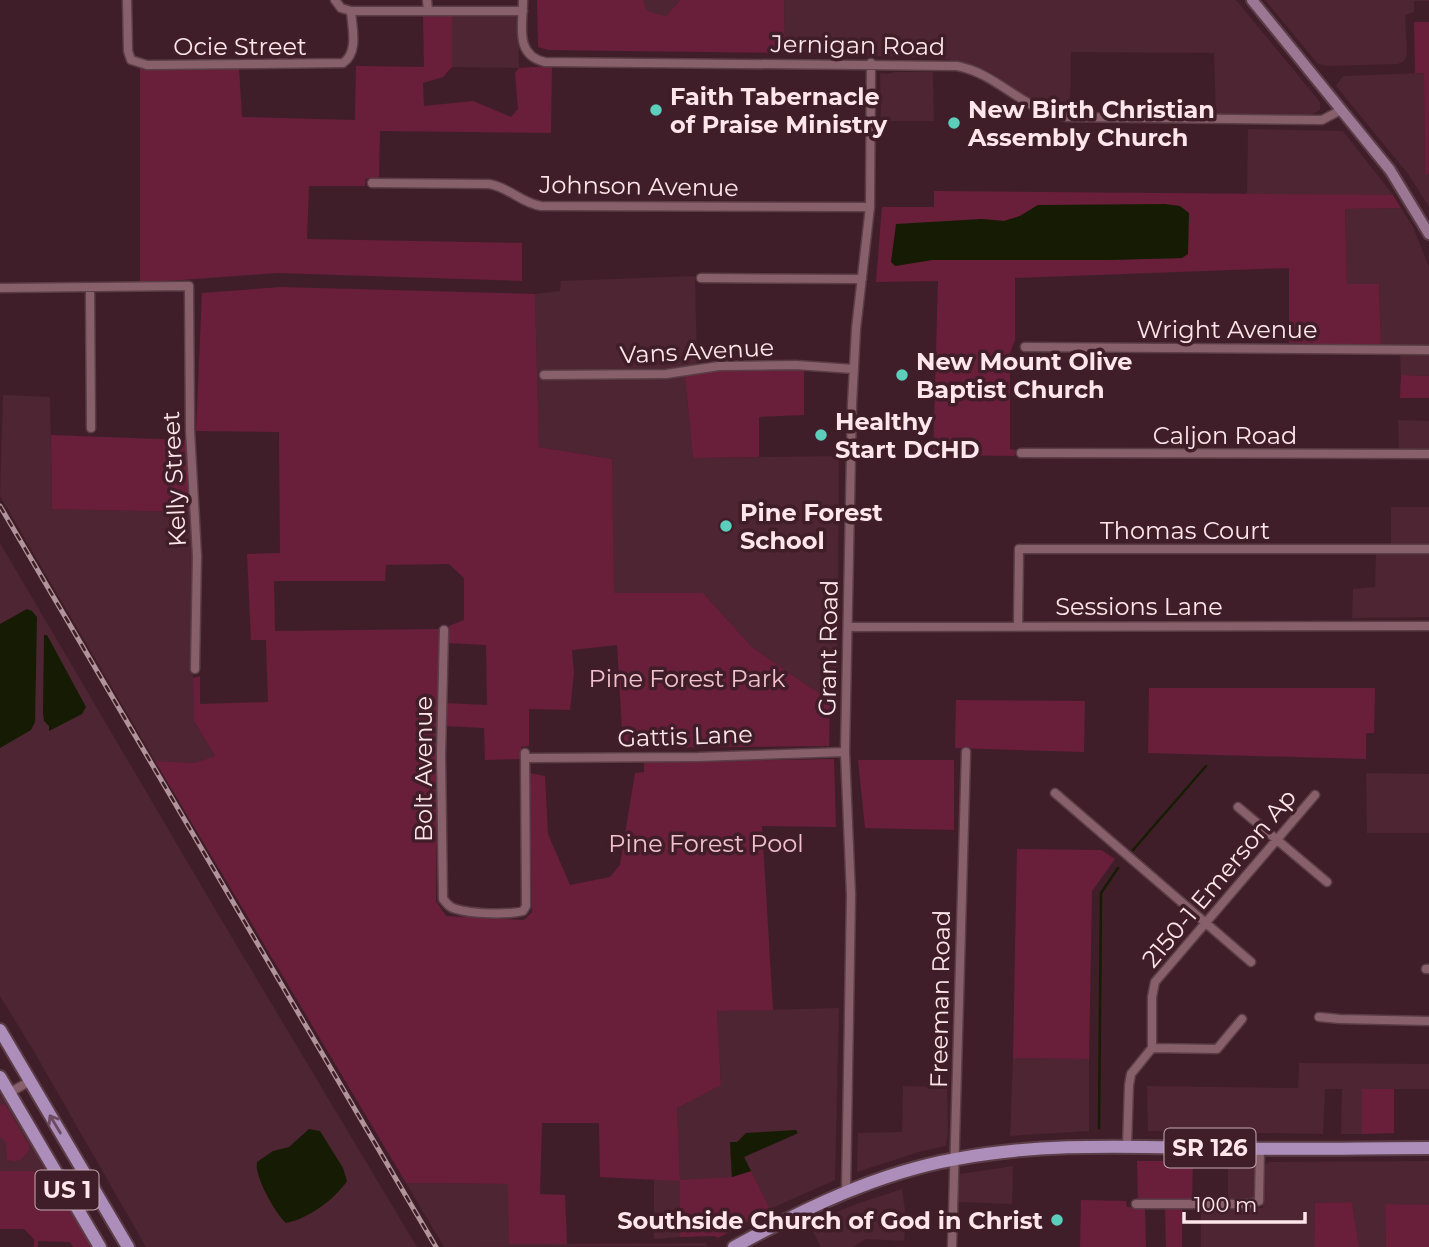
<svg xmlns="http://www.w3.org/2000/svg" width="1429" height="1247" font-family="Montserrat,sans-serif">
<style>
.built{fill:#4e2532}
.green{fill:#691f3a;fill-rule:evenodd}
.water{fill:#161c03}
.lines{fill:none;stroke-linecap:round;stroke-linejoin:round}
.stream{stroke:#161c03;stroke-width:2.5}
.street-casing{stroke:#5a3d46;stroke-width:11}
.secondary-casing{stroke:#5a3d46;stroke-width:14}
.primary-casing{stroke:#5a3d46;stroke-width:16}
.street{stroke:#88606b;stroke-width:8}
.secondary{stroke:#9b7793;stroke-width:10}
.primary{stroke:#ad8eba;stroke-width:12}
.rail-casing{stroke:#b0939b;stroke-width:5}
.rail{stroke:#401e29;stroke-width:2.5;stroke-dasharray:8;stroke-linecap:butt}
.oneway{stroke:#6c4b63}
.poi-dot{fill:#5bcebc;stroke:#401e29;stroke-width:2.5}
.labels{text-anchor:middle;dominant-baseline:central;stroke-width:7;stroke-linejoin:round;paint-order:stroke}
.shield{fill:#401e29;stroke:#c5aab2;stroke-width:2}
.shield-label{font-size:23px;font-weight:bold;fill:#fee6ec}
.street-label{font-size:24px;fill:#fee6ec;stroke:#401e29}
.poi-label{font-size:24px;font-weight:bold;fill:#fee6ec;stroke:#401e29;text-anchor:start}
.park-label{font-size:24px;fill:#f1c1cd;stroke:#401e29}
</style>
<rect width="100%" height="100%" fill="#401e29"/>
<path class="built" d="M643,0H680L666,16L646,11Z
M784,0H1236L1320,102V110L1311,115L1297,116H1216L1214,53L1071,52L1070,113L1052,110L1037,104L990,72L963,62L937,58L785,53Z
M1265,0H1429V1H1414V12L1405,15L1407,55L1404,61L1398,64L1327,66L1318,64Z
M452,14L513,15L517,18L518,24L519,68L452,67Z
M895,72H933L934,121H881L880,73L888,74Z
M1424,73L1425,174H1429V207L1409,175L1336,86L1343,76Z
M1248,129L1343,131L1393,195H1247Z
M1401,208L1413,227L1429,267V347L1381,346L1379,284H1347L1345,209Z
M695,276L697,363L674,370L541,371L542,378L685,376L693,458L839,456L837,706L752,647L703,593H613L612,459L539,447L535,294L560,291L561,281Z
M1400,352L1429,353V376L1401,375Z
M3,395L50,397L52,509L189,512L193,554L191,592L194,721L215,756L195,763L155,761L0,496Z
M1398,420L1429,421V451H1399Z
M1391,507H1429V545H1391Z
M0,543L228,931L417,1247H146L32,1048L0,996Z
M1376,552L1429,553V617L1352,618L1353,589L1375,587Z
M1366,773L1429,774V833H1367Z
M839,1008L835,1180L770,1209L744,1157L797,1134L730,1143L732,1177L680,1181V1237L654,1239V1180H680L677,1108L721,1084L717,1011Z
M1013,1058L1089,1059V1131L1010,1136Z
M1299,1063L1429,1064V1089H1362V1134H1341L1342,1089H1325L1323,1134L1148,1131L1147,1086L1298,1088Z
M903,1086L947,1087L948,1132L946,1146L922,1151L857,1172L858,1133L902,1132Z
M0,1090L54,1182L33,1171H0Z
M1429,1161V1205H1385L1386,1247H1359L1352,1202L1315,1203L1314,1247H1201V1208H1263L1264,1166L1269,1162Z
M1228,1162H1253L1255,1164L1256,1197L1249,1202L1228,1201Z
M1013,1166L1012,1204L957,1202L960,1174Z
M406,1183L509,1184L510,1244L705,1243L708,1246L444,1247Z
M902,1189L906,1217L904,1241L866,1239L853,1247H821L809,1224L856,1204Z"/>
<path class="green" d="M537,0H643L647,11L666,16L680,0H784L785,53L548,50L538,47Z
M423,13L452,14V67L443,77L423,83L424,106L473,101L511,117L518,109L515,73L519,68L552,66L551,133L380,131L379,178L366,179L365,186H309L307,239L522,243V281L277,273L140,283V68H239L242,117L355,120L356,66L424,67Z
M1414,22H1429V174H1425L1424,73H1415Z
M934,191L1393,195L1401,208L1345,209L1347,284H1379L1381,346L1289,343V268L1015,278V340L1010,353V449L1016,450L1015,456L933,455L938,281L876,282L882,207H934ZM1038,205L1182,258L1107,260H932L895,266L981,219L1004,221L1020,216Z
M281,287L535,294L539,447L612,459L614,593H703L752,647L830,701L829,746L623,748L617,645L572,650L574,673L570,710L529,709V746L521,747V759L485,760L484,728L446,726L445,703L487,705L486,645L447,643L449,626L464,620V578L449,564L386,565L385,581H274L275,631L439,629L436,901L446,916L524,920L532,912L530,773L545,776L548,834L570,885L610,877L620,865L635,773L644,772V762L834,759L836,827L762,826L773,1010L717,1011L721,1085L677,1108L680,1180L732,1177L751,1171L770,1209L718,1238L714,1236L680,1237V1181L600,1177L599,1123H542L540,1194L565,1195L567,1244H509L508,1184L406,1183L155,761L194,763L215,756L194,721L193,678L200,676V704L268,702L266,640H251L247,554L280,553L279,432L196,431L202,293Z
M715,370H804V415L759,417V457L693,458L685,376Z
M1401,375L1429,376V398H1400Z
M51,435L186,440L189,512L52,509Z
M1149,688H1375L1374,733H1366V759L1148,753Z
M956,700L1085,701L1084,752L955,748Z
M858,760H954V830L865,828Z
M1017,849L1101,850L1115,859L1092,891L1089,1059L1013,1058Z
M1362,1089H1394V1133L1362,1134Z
M5,1104L30,1147C26,1156 18,1166 7,1159L6,1142L0,1137V1105Z
M1137,1161H1193L1192,1201H1138Z
M0,1171H33L54,1182L93,1247H73L70,1242L38,1241V1247H34V1239L24,1229H0Z
M1081,1200L1126,1201L1127,1207L1145,1208L1146,1247H1080Z
M1352,1202L1359,1247H1314L1315,1203Z
M1385,1204L1429,1205V1247H1386Z
M1165,1207L1182,1208V1247H1200H1166Z"/>
<path class="water" d="M1165,204L1180,206L1189,213L1188,254L1182,258L1107,260H932L895,266L891,262L896,224L981,219L1004,221L1020,216L1038,205Z
M27,609L32,611L37,617L35,722L31,730L0,748V624Z
M44,635H47L86,707L82,714L49,731V726L44,721L43,713Z
M309,1129L320,1131L343,1168L347,1181C335,1199 308,1219 286,1223C275,1213 254,1176 257,1162L273,1151L289,1147Z
M796,1130L798,1133L744,1157L751,1171L732,1177L730,1142H737L746,1133Z"/>
<g class="lines">
<path class="stream" d="M1133,850L1206,766
M1099,1128L1101,893L1118,868"/>
<g class="street-casing">
<path id="street" d="M127,0L128,51L131,60L147,65L343,63C359,52 352,28 351,11
M335,0L341,8L351,11H523
M427,0L428,11
M523,0C523,25 514,55 545,62L957,66C999,74 1021,110 1067,117L1322,120L1341,110
M372,183L489,184C509,187 521,203 541,206L870,207
M701,278L862,279
M0,288L189,286L190,430L197,556L195,669
M90,288L91,428
M1025,347L1429,350
M544,375L666,374L719,366L796,365L853,369
M1021,453L1429,454
M1018,626L1019,549H1429
M848,627L1429,626
M444,630L441,755L443,899C447,904 450,908 456,909C471,914 508,915 523,911L526,906L525,753
M526,758L698,757L845,752
M1055,793L1251,962
M1238,807L1327,882
M1426,969H1429
M1319,1017L1340,1019L1429,1021
M1152,1048L1217,1049L1242,1019
M9,1093L30,1081
M1127,1146L1129,1085L1131,1074L1152,1048V997L1155,982L1315,795
M846,1192L851,895L845,752L852,404L856,329L870,207L871,63
M1136,1204H1249L1259,1201L1260,1149
M952,1247L966,752"/>
</g>
<g class="secondary-casing">
<path id="secondary" d="M1252,0L1390,170L1429,234"/>
</g>
<g class="primary-casing">
<path id="primary" d="M0,1030L128,1247
M0,1077L100,1247
M734,1247C804,1209 877,1173 956,1159C1044,1142 1132,1147 1221,1148C1291,1150 1360,1148 1429,1148"/>
</g>
<use href="#street" class="street"/>
<use href="#secondary" class="secondary"/>
<use href="#primary" class="primary"/>
<g class="rail-casing">
<path id="rail" d="M0,506L436,1247"/>
</g>
<use href="#rail" class="rail"/>
</g>
<defs><path id="oneway-shaft" d="M-6 0H5M1.5-3L5.5 0L1.5 3" fill="none" stroke-width="1.6" stroke-linecap="round" stroke-linejoin="round" transform="scale(1.75)"/></defs>
<use class="oneway" href="#oneway-shaft" transform="translate(55 1124) rotate(-121)"/>
<g class="poi-dot">
<circle cx="656" cy="110" r="7"/>
<circle cx="954" cy="123" r="7"/>
<circle cx="902" cy="375" r="7"/>
<circle cx="821" cy="435" r="7"/>
<circle cx="726" cy="526" r="7"/>
<circle cx="1057" cy="1220" r="7"/>
</g>
<g class="labels">
<g class="shield">
<rect x="1164.5" y="1128.5" width="91" height="39" rx="5"/>
<rect x="35.5" y="1170.5" width="63" height="39" rx="5"/>
</g>
<g class="shield-label">
<text x="1210" y="1148">SR 126</text>
<text x="67" y="1190">US 1</text>
</g>
<g class="street-label">
<text transform="translate(858 45) rotate(1)">Jernigan Road</text>
<text x="240" y="46">Ocie Street</text>
<text transform="translate(639 186) rotate(1)">Johnson Avenue</text>
<text x="1227" y="329">Wright Avenue</text>
<text transform="translate(697 351) rotate(-3)">Vans Avenue</text>
<text x="1225" y="435">Caljon Road</text>
<text transform="translate(174 479) rotate(-93)">Kelly Street</text>
<text x="1185" y="530">Thomas Court</text>
<text x="1139" y="606">Sessions Lane</text>
<text transform="translate(828 648) rotate(-89)">Grant Road</text>
<text transform="translate(685 736) rotate(-2)">Gattis Lane</text>
<text transform="translate(423 769) rotate(-90)">Bolt Avenue</text>
<text transform="translate(1219 878) rotate(-50)">2150-1 Emerson Ap</text>
<text transform="translate(940 999) rotate(-89)">Freeman Road</text>
</g>
<g class="poi-label">
<text x="670" y="96">Faith Tabernacle<tspan x="670" dy="28">of Praise Ministry</tspan></text>
<text x="968" y="109">New Birth Christian<tspan x="968" dy="28">Assembly Church</tspan></text>
<text x="916" y="361">New Mount Olive<tspan x="916" dy="28">Baptist Church</tspan></text>
<text x="835" y="421">Healthy<tspan x="835" dy="28">Start DCHD</tspan></text>
<text x="740" y="512">Pine Forest<tspan x="740" dy="28">School</tspan></text>
<text x="1043" y="1220" text-anchor="end">Southside Church of God in Christ</text>
</g>
<g class="park-label">
<text x="687" y="678">Pine Forest Park</text>
<text x="706" y="843">Pine Forest Pool</text>
</g>
</g>
<path d="M1184 1212v10h121v-10" fill="none" stroke="#fee6ec" stroke-width="3.5"/>
<text x="1194" y="1212" font-size="21" fill="#fee6ec" stroke="#401e29" stroke-width="5" paint-order="stroke">100 m</text>
</svg>
